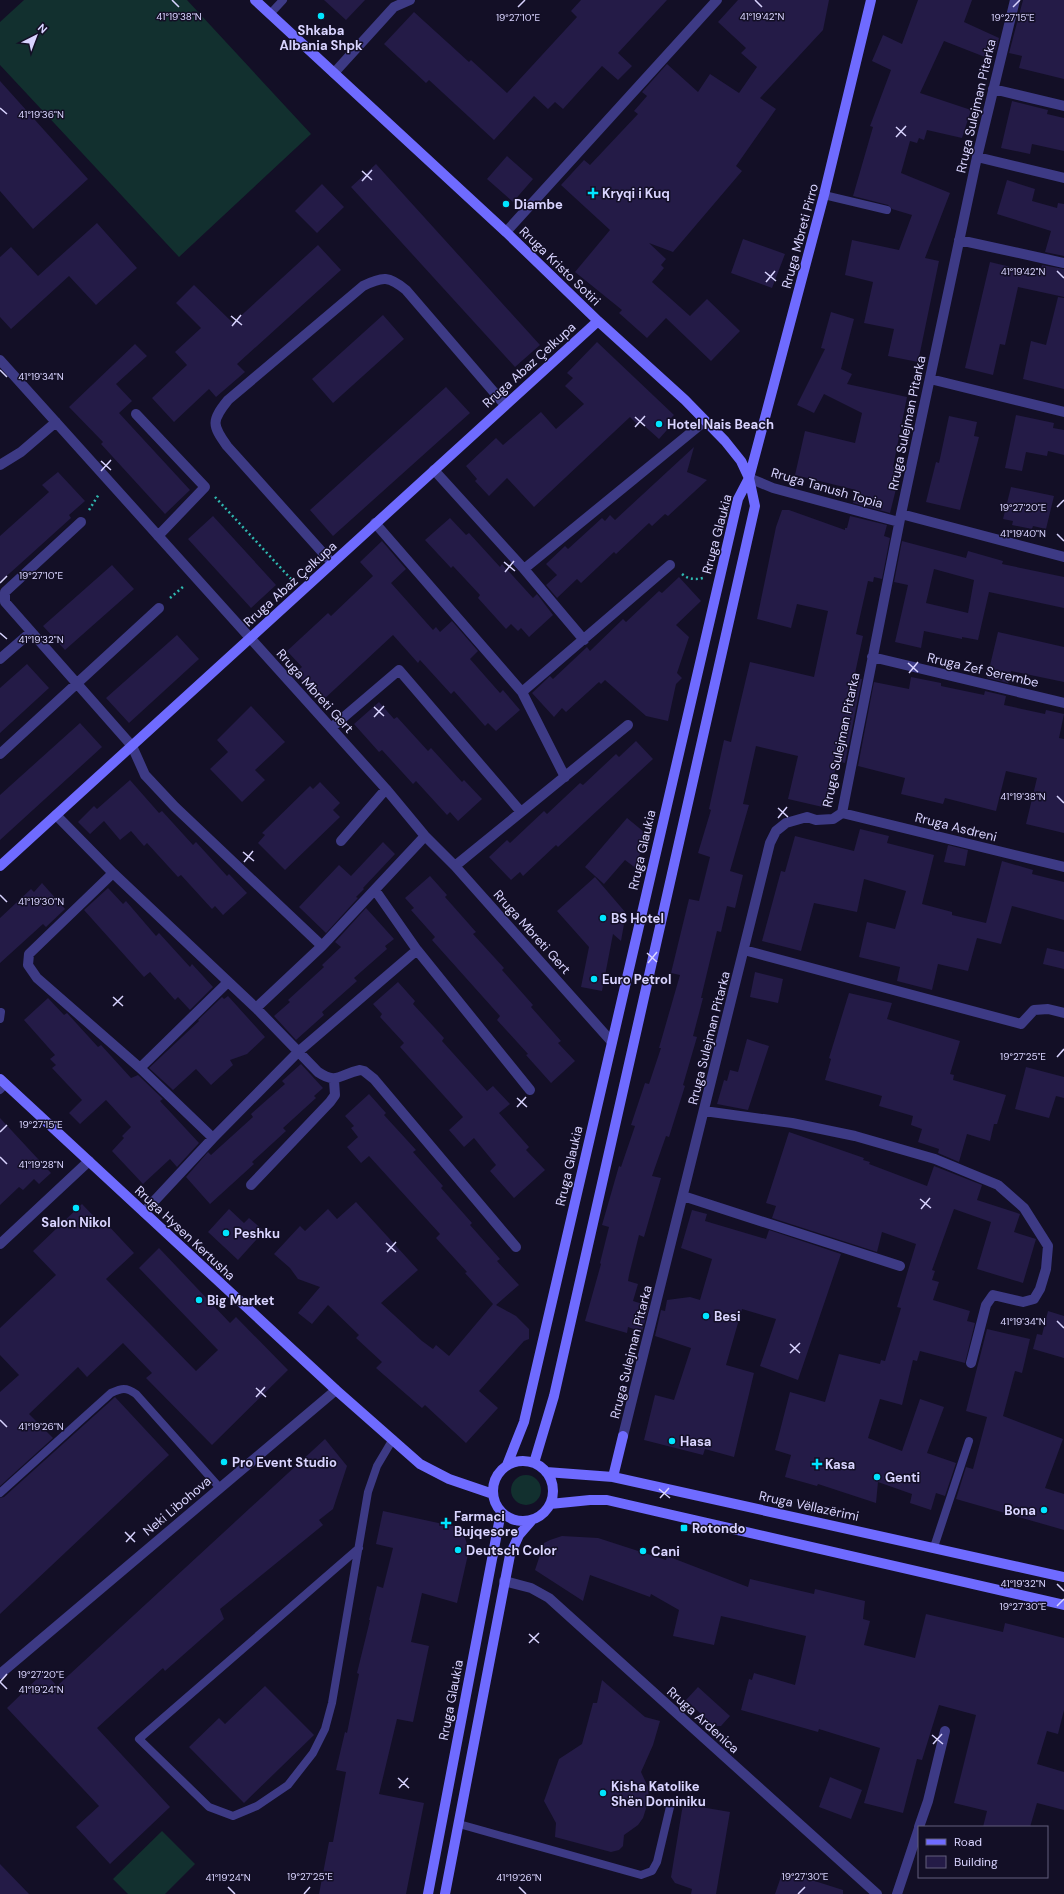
<svg xmlns="http://www.w3.org/2000/svg" width="1064" height="1894" font-family="'DM Sans',sans-serif">
<style>
.grass{fill:#12302f}
.building{fill:#241b47;fill-rule:evenodd}
.lines{fill:none;stroke-linecap:round;stroke-linejoin:round}
.path{stroke:#2fb8b0;stroke-width:2.5;stroke-dasharray:2 3;stroke-linecap:butt}
.lane{stroke:#3d3a85;stroke-width:8}
.street{stroke:#3d3a85;stroke-width:10}
.secondary{stroke:#6f6bff;stroke-width:10}
.ticks{fill:none;stroke:#d9d4ff;stroke-width:1.5}
.poi-dot{fill:#00e5ff;stroke:#130f26;stroke-width:1.5}
.labels{text-anchor:middle;dominant-baseline:central;stroke-width:3;stroke-linejoin:round;paint-order:stroke}
.poi-label{font-size:13px;font-weight:bold;fill:#d9d4ff;stroke:#130f26;text-anchor:start}
.street-label{font-size:13px;fill:#d9d4ff;stroke:#130f26}
.ticks-label{font-size:10px;text-anchor:middle;fill:#d9d4ff;stroke:#130f26;stroke-width:3;stroke-linejoin:round;paint-order:stroke}
</style>
<rect width="100%" height="100%" fill="#130f26"/>
<path class="grass" d="M24,0H187L311,134L179,257L0,65V22Z
M511 1490a15 15 0 1 1 30 0a15 15 0 1 1-30 0Z
M162,1831L195,1864L165,1894H128L113,1879Z"/>
<path class="building" d="M324,0H365L346,20Z
M581,0H667L618,53L632,66L618,80L602,66L563,109L555,102L548,109L534,96L494,140L429,80L426,83L384,44L414,12L469,62L471,60L507,93L577,17L571,11Z
M738,0H829L823,30L760,98L776,109L736,166L742,171L673,252L649,243L666,259L661,265L664,268L652,282L690,316L707,299L740,331L711,361L666,318L647,338L619,313L622,310L575,272L610,230L561,185L584,160L590,165L638,114L634,111L647,96L642,92L667,64L698,92L710,74L739,93L757,67L741,53L746,48L718,22Z
M918,0H972L964,22L999,38L996,50L987,48L985,57L944,41L920,93L971,110L962,138L927,130L924,140L919,138L917,143L910,141L901,173L950,193L925,258L939,261L918,362L888,356L894,329L864,323L873,282L845,275L852,240L899,250L912,215L892,209L888,205L853,196L873,127L870,126L891,70L872,61L883,35L902,44Z
M1023,0H1064V79L1019,68L1022,56L1009,53Z
M0,81L88,179L33,229L0,191Z
M1012,101L1048,110L1047,114L1064,118V151L1032,144L1030,154L1001,148Z
M507,156L533,179L513,202L487,179Z
M376,164L540,345L515,367L351,187Z
M1007,180L1035,189L1032,201L1057,208L1058,203L1064,204V256L1045,252L1051,231L997,214Z
M322,184L344,207L317,233L295,211Z
M97,223L137,268L96,305L69,276L11,329L0,317V257L11,247L38,276Z
M743,239L785,254L772,288L731,273Z
M318,245L341,270L237,364L245,372L216,397L209,389L174,422L152,398L187,365L175,352L201,328L176,303L194,285L233,323Z
M990,262L1040,274L1042,265L1064,269V297L1018,287L1005,345L1000,344L993,375L965,368Z
M1058,297L1064,298V389L1023,379L1031,341L1046,345Z
M831,312L854,319L841,369L852,374L847,384L907,397L893,467L901,469L890,513L853,503L856,490L795,475L805,431L855,443L862,413L824,394L814,413L797,405L825,349L821,348Z
M383,315L404,339L333,403L312,379Z
M597,342L674,415L670,419L674,422L659,439L639,421L637,424L630,417L534,507L507,478L489,496L475,481L477,479L466,466L496,438L503,445L541,412L556,429L584,404L565,386L573,378L567,373Z
M135,344L147,356L116,384L132,401L119,413L190,490L165,514L101,444L103,442L69,407Z
M446,387L470,413L333,536L310,510Z
M1016,415L1054,423L1053,428L1064,430V455L1048,451L1047,456L1026,452L1022,471L1005,468Z
M949,416L977,422L974,436L979,437L960,510L926,502L936,462L939,463Z
M694,447L687,472L707,480L668,516L665,514L652,526L649,523L616,554L614,552L581,583L577,579L557,598L546,585L557,575L546,564L565,546L568,549L602,518L605,521L610,515L615,520Z
M58,472L85,501L69,515L71,518L0,582V536L49,492L42,485Z
M1011,487L1054,496L1046,529L1033,526L1032,529L1012,525L1013,521L1003,519Z
M782,510H789L845,530V528H847L850,516L887,525L884,536L890,538L882,579L874,577L873,582L868,581L856,634L863,636L854,678L862,679L845,763L837,761L827,808L788,799L798,756L756,746L743,804L749,805L730,871L743,875L735,908L727,906L721,932L717,931L701,998H703L693,1036L697,1037L683,1085L685,1086L669,1137L666,1136L652,1176L661,1178L644,1237L639,1235L629,1275L628,1281L638,1284L633,1301L649,1306L642,1332L628,1327L627,1333L585,1321L601,1264L600,1263L609,1227L602,1225L619,1166L621,1167L635,1126L631,1125L645,1083L649,1084L661,1048H659L680,975L671,973L689,899L699,901L710,857L698,853L711,810L709,809L724,740L731,742L750,662L814,677L828,611L797,604L791,628L757,619L776,527Z
M213,516L276,585L251,608L188,539Z
M450,518L466,535L469,533L500,567L502,564L533,598L537,594L553,615L529,637L521,628L518,631L511,624L506,629L478,598L480,595L453,566L451,568L425,540Z
M382,541L406,569L391,583L433,630L436,627L440,632L452,621L478,651L470,659L500,693L503,690L520,710L496,731L488,723L485,726L454,691L451,694L420,660L418,663L393,635L322,701L295,673L302,667L287,651L328,613L331,616L373,576L360,562Z
M902,541L966,558L968,551L1003,561L1002,564L1064,577V608L989,592L978,640L962,637V639L924,631L921,648L895,642L908,585L894,582ZM934,569L974,580L968,613L926,603Z
M112,565L134,589L65,650L43,626Z
M679,577L701,601L676,625L689,637L677,673L682,678L676,684L668,721L646,716L605,680L601,684L599,682L566,712L562,708L554,717L532,693L550,676L553,679L587,647L590,651L623,619L626,622L659,591L662,593Z
M998,632L1064,647V682L1011,671L1008,683L987,678Z
M177,635L199,659L129,723L106,698Z
M27,664L49,688L0,733V688Z
M911,677L941,683V686L984,695L985,691L1006,696L1004,705L1045,714L1046,710L1064,714L1059,738L1064,739V833L1026,824L1037,778L1006,771L996,811L945,798L943,804L901,794L905,778L858,766L874,682L909,689Z
M379,702L394,719L397,717L428,751L431,748L462,782L464,780L482,799L458,821L450,812L447,815L416,781L413,784L382,750L379,752L354,724Z
M251,706L285,742L255,770L265,780L242,802L210,769L228,752L217,740Z
M80,723L102,747L0,840V795Z
M636,741L653,759L558,847L556,845L523,876L520,872L511,880L489,857L507,840L510,843L544,811L547,814L580,783L583,785L616,754L619,757Z
M130,780L159,813L162,811L193,845L196,842L227,876L229,874L247,893L223,915L215,906L212,909L181,875L178,877L147,843L144,846L131,831L120,840L104,821L90,834L78,822L94,806L97,809Z
M320,782L340,803L333,810L340,817L285,870L258,843L265,835L262,833L310,786L313,789Z
M627,818L644,832L637,869L625,860L604,884L585,867Z
M860,829L889,836L887,843L934,855L922,904L952,912V915L986,923L1002,861L1033,870L1032,874L1064,882V920L1012,906L1001,944L977,938L968,971L938,964L932,990L897,981L900,967L859,957L867,922L895,929L906,891L864,879L857,912L814,903L801,951L762,941L781,871L785,872L795,836L854,851Z
M383,842L395,854L363,888L364,889L356,897L358,898L326,933L299,907L339,865L351,876Z
M948,845L968,850L965,866L944,862Z
M430,876L447,895L445,897L476,932L473,934L504,968L502,970L533,1005L531,1007L561,1041L558,1043L575,1061L551,1083L526,1055L528,1054L497,1020L500,1016L432,940L435,937L411,910L414,908L405,898Z
M595,877L626,913L621,941L613,934L602,991L581,987L589,947L557,911Z
M42,883L65,909L46,927L43,924L0,963V918L31,889L34,892Z
M108,888L123,904L126,901L156,936L159,933L190,967L192,964L213,987L190,1010L178,997L175,1000L150,972L144,977L84,910Z
M366,908L394,939L385,946L387,949L354,978L357,981L322,1012L324,1015L296,1040L274,1016L290,1002L288,1000L324,967L322,965L341,947L335,942Z
M1047,948L1064,952V969L1043,964Z
M755,972L783,979L778,1003L750,997Z
M398,982L415,1001L413,1004L444,1038L442,1041L487,1091L493,1086L510,1104L499,1113L529,1147L526,1150L545,1170L514,1198L490,1171L496,1165L474,1138L464,1147L449,1130L463,1117L400,1047L404,1043L380,1017L382,1014L373,1004Z
M849,993L892,1003L887,1019L960,1041L950,1074L954,1075L953,1080L1006,1095L997,1124H994L990,1141L967,1134L959,1162L938,1153L939,1149L918,1142L922,1129L911,1125L913,1116L879,1106L882,1096L825,1080L831,1059L829,1058Z
M228,996L265,1037L247,1054L230,1060L233,1065L211,1085L196,1069L173,1090L149,1068L199,1021L198,1020L222,997L224,999Z
M48,998L64,1015L67,1013L98,1047L101,1045L131,1078L138,1075L163,1099L160,1101L199,1143L177,1167L170,1159L143,1184L112,1151L124,1138L122,1136L131,1127L106,1100L80,1124L69,1113L82,1100L52,1068L56,1065L50,1059L55,1055L24,1020Z
M747,1039L769,1046L748,1110L717,1104L724,1080L727,1081L730,1070L738,1072Z
M301,1064L323,1088L314,1096L316,1098L283,1128L286,1131L252,1162L254,1164L210,1204L186,1177L208,1152L211,1155L253,1117L251,1114L285,1084L282,1081Z
M1026,1067L1064,1077V1098L1056,1096L1049,1118L1015,1109Z
M369,1094L386,1113L384,1115L416,1150L413,1152L443,1186L441,1188L472,1223L470,1225L500,1259L497,1261L519,1285L496,1305L516,1316L529,1329V1339L524,1341L479,1391L498,1408L466,1443L425,1405L422,1408L376,1368L382,1362L356,1338L359,1335L328,1305L312,1324L298,1313L320,1287L298,1279L290,1268L274,1254L300,1226L305,1231L328,1209L337,1219L356,1202L418,1270L381,1303L422,1341L433,1349L436,1345L449,1356L493,1304L465,1273L467,1272L436,1238L440,1234L369,1156L361,1163L347,1147L358,1137L351,1128L354,1126L345,1116Z
M0,1118L51,1173L39,1184L34,1179L23,1190L19,1187L0,1205Z
M789,1132L864,1158L863,1160L870,1162L869,1164L927,1186L934,1166L982,1185L977,1200L1020,1214L1014,1232L1036,1239L1023,1283L977,1269L991,1222L954,1209L932,1270L935,1271L932,1280L939,1282L933,1300L970,1311L967,1321L975,1323L965,1363L920,1351L917,1361L913,1360L902,1405L880,1399L868,1438L902,1451L920,1399L944,1407L927,1453L956,1463L945,1496L936,1493L931,1510L910,1503L912,1494L878,1482L876,1503L818,1484L817,1486L785,1477L791,1455L775,1450L790,1392L825,1402L839,1354L880,1364L881,1360L885,1361L901,1308L897,1307L916,1244L882,1232L877,1252L772,1218L776,1206L766,1203Z
M82,1204L102,1225L105,1222L134,1253L106,1279L196,1371L218,1350L139,1268L159,1248L230,1323L236,1317L288,1370L212,1445L146,1378L152,1373L123,1343L87,1377L78,1367L29,1414L53,1438L0,1486V1392L19,1375L0,1355V1328L56,1275L33,1251Z
M229,1209L244,1223L249,1218L264,1231L238,1260L208,1232Z
M692,1210L707,1214L705,1221L766,1239L769,1230L841,1254L798,1380L760,1366L776,1319L742,1309L726,1365L754,1373L734,1457L705,1449L703,1455L644,1440L655,1395L674,1400L691,1348L655,1336L661,1310L665,1311L667,1300L690,1297L700,1300L712,1259L681,1248Z
M1048,1311L1064,1316V1358L1033,1349L1037,1334L1042,1335Z
M987,1329L1030,1339L1022,1373L1015,1371L1003,1416L1063,1439L1045,1488L1064,1494V1530L956,1499L966,1467L973,1469L987,1417L966,1411Z
M115,1397L169,1455L0,1614V1498L4,1497Z
M325,1439L347,1466L333,1509L319,1520L323,1525L220,1609L224,1619L165,1671L163,1668L97,1728L170,1807L110,1864L76,1827L99,1806L7,1708L44,1672L57,1686Z
M383,1511L443,1524L445,1518L464,1535L469,1550L457,1603L422,1593L411,1642L429,1646L413,1722L397,1719L379,1794L424,1803L406,1894H319L329,1842H333L346,1772L336,1770L345,1732L347,1733L359,1674L357,1673L370,1620H369L377,1586L383,1588L393,1548L376,1544Z
M562,1536L598,1538L666,1560L667,1556L748,1587L750,1579L814,1594L815,1589L865,1601L863,1619L870,1621L864,1645L915,1658L926,1614L1003,1632L1005,1623L1064,1638V1710L1058,1734L1047,1731L1037,1764L1064,1772V1810L1037,1803L1030,1827H983L987,1811L954,1803L976,1715L939,1705L922,1760L917,1759L903,1813L864,1803L880,1748L819,1729L818,1732L741,1710L749,1679L752,1680L754,1673L795,1685L806,1636L721,1616L714,1645L673,1636L679,1610L651,1594L650,1597L590,1575L583,1601L535,1570L544,1543L550,1540Z
M602,1680L645,1717L660,1721L653,1745L641,1772L648,1787L649,1799L643,1818L638,1825L624,1835L623,1846L619,1850L611,1852L555,1837L556,1823L544,1801L559,1759L582,1744L593,1703H597Z
M265,1686L314,1735L244,1803L189,1747L219,1718L225,1724Z
M698,1687L730,1716L721,1726H714L686,1700Z
M830,1777L862,1790L851,1819L819,1807Z
M683,1804L730,1812L716,1894H691L692,1889L675,1883L671,1877Z
M0,1864L29,1894H0Z
M783,1871L843,1890V1894H775Z"/>
<g class="lines">
<path class="path" d="M215,497L292,580
M89,510L99,494
M682,574C688,579 695,580 703,578
M170,598L184,586"/>
<path class="lane" d="M270,14L283,0
M824,195L887,210
M0,1019L1,1012
M0,1090L6,1084
M0,1493L111,1393C122,1388 126,1387 136,1394L219,1487
M934,1547L969,1441
M359,1548L139,1739L209,1807L233,1816L257,1806L288,1785L313,1753L325,1729L332,1703L368,1492L377,1466L393,1439
M459,1824L641,1875L652,1871L657,1862L670,1807"/>
<path class="street" d="M334,73L394,7L410,0
M993,89L1064,106
M977,157L1064,178
M506,232L717,0
M959,240L1064,263
M0,360L386,789L425,836L455,866L611,1041
M930,379L1064,412
M136,414L205,487L158,536
M0,465L21,452L56,422
M434,470L524,569L584,640
M749,478L773,488L899,522
M901,514L1064,557
M81,522L5,592V602L132,746L145,775L175,807L322,946
M375,523L522,692L565,777
M332,563L227,446C212,425 211,421 228,400L363,286C383,276 389,276 406,290L505,405
M524,569L705,421
M872,657L1064,703
M0,659L31,632
M522,692L670,565
M331,728L399,670L521,812
M0,754L159,608
M842,813L1064,867
M56,815L113,873L256,1008L318,1072C337,1085 340,1074 360,1070L364,1071L374,1079L516,1247
M341,841L386,789
M455,866L628,725
M113,873L29,954L28,965L37,978L140,1068L213,1138
M375,890L417,950L530,1090
M744,950L1021,1024L1034,1010L1048,1009L1064,1013
M256,1008L322,946L425,836
M140,1068L228,982
M704,1111L792,1123L855,1136L935,1159L998,1185L1024,1208L1048,1246L1046,1269L1040,1289L1034,1299L1023,1302L993,1295L986,1305L971,1363
M251,1185L330,1102L335,1095L334,1080
M683,1196L900,1266
M144,1212L213,1138L298,1052L417,950
M0,1244L89,1161
M623,1436L770,843L776,831L786,823L807,817L816,820L833,819L842,813L901,514L977,157L1015,0
M504,1581L531,1588L549,1598L877,1894
M0,1674L336,1390
M919,1827L928,1801L945,1731
M897,1894L919,1828"/>
<path class="secondary" d="M255,0L506,232L598,321L685,400L725,441L741,461L749,478L755,506L554,1396L534,1463
M0,866L598,321
M0,1079L336,1390L420,1464L449,1479L493,1494
M493 1491a30 30 0 1 1 60 0a30 30 0 1 1-60 0Z
M507,1465L524,1422L738,499L749,478L824,195L871,0
M546,1472L613,1477L1064,1577
M613,1477L623,1436
M550,1504L590,1500H607L1064,1605
M428,1894L501,1512
M445,1894L510,1555L519,1535L532,1520"/>
</g>
<path class="ticks" d="M172,0L179,7M755,0L762,7M518,7L525,0M1013,7L1020,0M0,108L7,114M896,127L906,136M896,137L906,126M362,171L372,180M362,181L372,170M1057,271L1064,278M765,272L776,281M766,282L775,271M231,316L242,325M232,326L241,315M0,370L7,377M635,417L645,426M635,427L645,416M101,461L111,470M101,471L111,460M1057,507L1064,500M1057,534L1064,541M504,562L515,571M505,572L514,561M0,583L7,576M0,633L7,639M908,663L918,672M909,673L918,662M374,707L384,716M374,717L384,706M1057,796L1064,803M778,808L788,817M778,818L787,807M243,852L254,861M244,862L253,851M0,895L7,902M647,953L657,962M648,963L657,952M113,997L123,1006M113,1006L123,996M1057,1057L1064,1049M517,1098L527,1107M517,1107L526,1097M0,1132L7,1125M0,1157L7,1164M920,1199L931,1208M921,1209L930,1198M386,1243L396,1252M387,1252L396,1242M1057,1321L1064,1328M790,1344L800,1353M790,1353L800,1343M256,1388L266,1397M256,1397L265,1387M0,1420L7,1427M659,1489L670,1498M660,1498L669,1488M125,1532L135,1542M126,1542L135,1532M1057,1584L1064,1591M1057,1606L1064,1599M529,1634L539,1643M529,1643L539,1633M0,1682L7,1674M0,1682L7,1689M932,1735L943,1744M933,1744L942,1734M398,1778L409,1788M399,1788L408,1778M228,1887L235,1894M519,1887L526,1894M304,1894L310,1887M798,1894L805,1887"/>
<g class="poi-dot">
<circle cx="321" cy="16" r="4"/>
<path d="M591 187h4v4h4v4h-4v4h-4v-4h-4v-4h4z"/>
<circle cx="506" cy="204" r="4"/>
<circle cx="659" cy="424" r="4"/>
<circle cx="603" cy="918" r="4"/>
<circle cx="594" cy="979" r="4"/>
<circle cx="76" cy="1208" r="4"/>
<circle cx="226" cy="1233" r="4"/>
<circle cx="199" cy="1300" r="4"/>
<circle cx="706" cy="1316" r="4"/>
<circle cx="672" cy="1441" r="4"/>
<circle cx="224" cy="1462" r="4"/>
<path d="M815 1458h4v4h4v4h-4v4h-4v-4h-4v-4h4z"/>
<circle cx="877" cy="1477" r="4"/>
<circle cx="1044" cy="1510" r="4"/>
<path d="M444 1517h4v4h4v4h-4v4h-4v-4h-4v-4h4z"/>
<rect x="680" y="1524" width="8" height="8" rx="2"/>
<circle cx="458" cy="1550" r="4"/>
<circle cx="643" cy="1551" r="4"/>
<circle cx="603" cy="1793" r="4"/>
</g>
<g class="labels">
<g class="poi-label">
<text x="321" y="30" text-anchor="middle">Shkaba<tspan x="321" dy="15">Albania Shpk</tspan></text>
<text x="602" y="193">Kryqi i Kuq</text>
<text x="514" y="204">Diambe</text>
<text x="667" y="424">Hotel Nais Beach</text>
<text x="611" y="918">BS Hotel</text>
<text x="602" y="979">Euro Petrol</text>
<text x="76" y="1222" text-anchor="middle">Salon Nikol</text>
<text x="234" y="1233">Peshku</text>
<text x="207" y="1300">Big Market</text>
<text x="714" y="1316">Besi</text>
<text x="680" y="1441">Hasa</text>
<text x="232" y="1462">Pro Event Studio</text>
<text x="825" y="1464">Kasa</text>
<text x="885" y="1477">Genti</text>
<text x="1036" y="1510" text-anchor="end">Bona</text>
<text x="454" y="1516">Farmaci<tspan x="454" dy="15">Bujqesore</tspan></text>
<text x="692" y="1528">Rotondo</text>
<text x="466" y="1550">Deutsch Color</text>
<text x="651" y="1551">Cani</text>
<text x="611" y="1786">Kisha Katolike<tspan x="611" dy="15">Shën Dominiku</tspan></text>
</g>
<g class="street-label">
<text transform="translate(976 106) rotate(-77)">Rruga Sulejman Pitarka</text>
<text transform="translate(800 236) rotate(-75)">Rruga Mbreti Pirro</text>
<text transform="translate(560 266) rotate(44)">Rruga Kristo Sotiri</text>
<text transform="translate(529 365) rotate(-42)">Rruga Abaz Çelkupa</text>
<text transform="translate(907 423) rotate(-78)">Rruga Sulejman Pitarka</text>
<text transform="translate(827 488) rotate(16)">Rruga Tanush Topia</text>
<text transform="translate(717 534) rotate(-75)">Rruga Glaukia</text>
<text transform="translate(290 584) rotate(-42)">Rruga Abaz Çelkupa</text>
<text transform="translate(983 670) rotate(13)">Rruga Zef Serembe</text>
<text transform="translate(315 691) rotate(48)">Rruga Mbreti Gert</text>
<text transform="translate(841 740) rotate(-78)">Rruga Sulejman Pitarka</text>
<text transform="translate(956 827) rotate(14)">Rruga Asdreni</text>
<text transform="translate(642 850) rotate(-77)">Rruga Glaukia</text>
<text transform="translate(532 932) rotate(48)">Rruga Mbreti Gert</text>
<text transform="translate(709 1038) rotate(-76)">Rruga Sulejman Pitarka</text>
<text transform="translate(569 1166) rotate(-77)">Rruga Glaukia</text>
<text transform="translate(185 1233) rotate(43)">Rruga Hysen Kertusha</text>
<text transform="translate(631 1352) rotate(-76)">Rruga Sulejman Pitarka</text>
<text transform="translate(177 1506) rotate(-40)">Neki Libohova</text>
<text transform="translate(809 1506) rotate(12)">Rruga Vëllazërimi</text>
<text transform="translate(451 1700) rotate(-79)">Rruga Glaukia</text>
<text transform="translate(703 1720) rotate(42)">Rruga Ardenica</text>
</g>
</g>
<g class="ticks-label">
<text x="179" y="20">41°19'38"N</text>
<text x="762" y="20">41°19'42"N</text>
<text x="518" y="21">19°27'10"E</text>
<text x="1013" y="21">19°27'15"E</text>
<text x="41" y="118">41°19'36"N</text>
<text x="1023" y="275">41°19'42"N</text>
<text x="41" y="380">41°19'34"N</text>
<text x="1023" y="511">19°27'20"E</text>
<text x="1023" y="537">41°19'40"N</text>
<text x="41" y="579">19°27'10"E</text>
<text x="41" y="643">41°19'32"N</text>
<text x="1023" y="800">41°19'38"N</text>
<text x="41" y="905">41°19'30"N</text>
<text x="1023" y="1060">19°27'25"E</text>
<text x="41" y="1128">19°27'15"E</text>
<text x="41" y="1168">41°19'28"N</text>
<text x="1023" y="1325">41°19'34"N</text>
<text x="41" y="1430">41°19'26"N</text>
<text x="1023" y="1587">41°19'32"N</text>
<text x="1023" y="1610">19°27'30"E</text>
<text x="41" y="1678">19°27'20"E</text>
<text x="41" y="1693">41°19'24"N</text>
<text x="310" y="1880">19°27'25"E</text>
<text x="805" y="1880">19°27'30"E</text>
<text x="228" y="1881">41°19'24"N</text>
<text x="519" y="1881">41°19'26"N</text>
</g>
<rect x="918" y="1826" width="130" height="52" fill="#130f26" stroke="#625e7d"/>
<rect x="926" y="1839" width="20" height="6" fill="#6f6bff" stroke="#625e7d"/>
<text x="954" y="1846" font-size="12" fill="#d9d4ff">Road</text>
<rect x="926" y="1856" width="20" height="12" fill="#241b47" stroke="#625e7d"/>
<text x="954" y="1866" font-size="12" fill="#d9d4ff">Building</text>
<g transform="translate(36 36) rotate(42)" stroke="#130f26" stroke-width="3" paint-order="stroke">
<path d="M0-3L7 15L0 10L-7 15Z" fill="#d9d4ff"/>
<text y="-6" font-size="11" font-weight="bold" text-anchor="middle" fill="#d9d4ff">N</text>
</g>
</svg>
